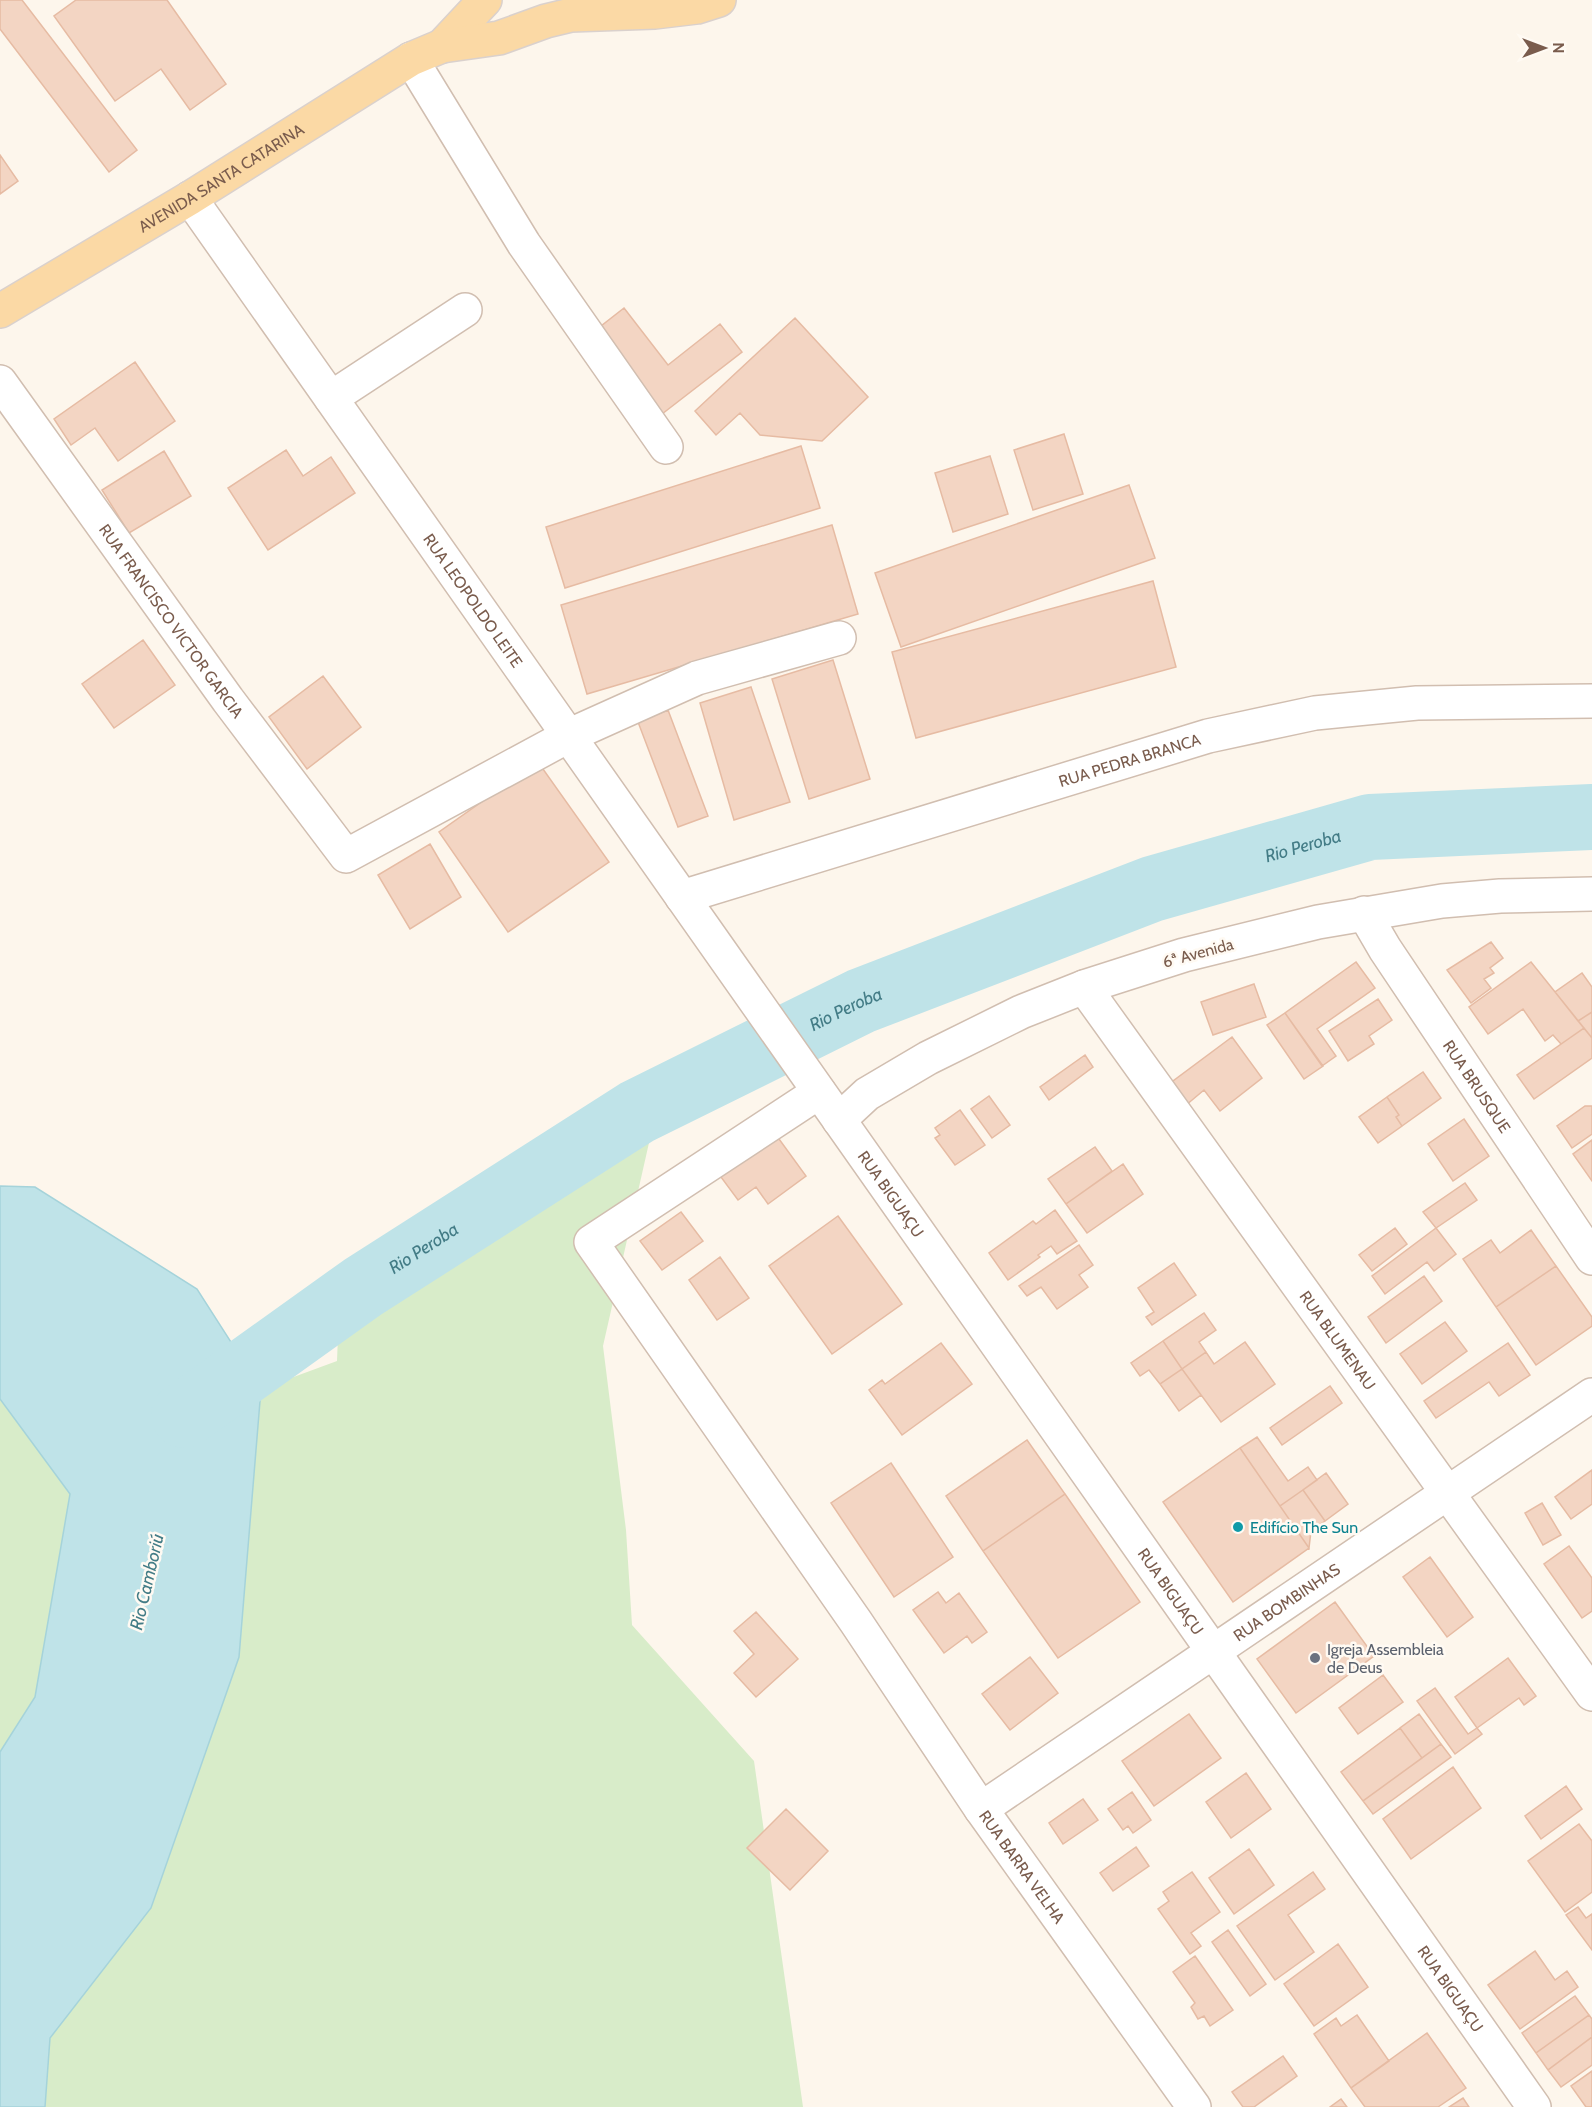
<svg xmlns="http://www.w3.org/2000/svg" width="1592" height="2107" font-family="Cabin,sans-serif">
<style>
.green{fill:#d8ecc9}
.water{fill:#bfe3e8;stroke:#a5d3da;stroke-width:1.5}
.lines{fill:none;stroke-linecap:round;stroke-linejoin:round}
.river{stroke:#bfe3e8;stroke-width:66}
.building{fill:#f3d5c3;stroke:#e6bba3;stroke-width:1.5}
.minor-casing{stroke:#d1beb0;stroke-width:36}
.major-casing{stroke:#dad1cd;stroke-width:36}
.minor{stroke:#fff;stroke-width:33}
.major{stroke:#fbd9a5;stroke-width:33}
.culture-dot{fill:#0f9aa8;stroke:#fffaf3;stroke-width:2}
.worship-dot{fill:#6b7280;stroke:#fffaf3;stroke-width:2}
.labels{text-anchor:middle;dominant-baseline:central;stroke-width:5;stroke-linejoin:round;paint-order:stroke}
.street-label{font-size:16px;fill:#7a5c4d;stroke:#fffaf3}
.culture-label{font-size:16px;fill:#0d838f;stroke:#fffaf3;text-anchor:start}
.worship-label{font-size:16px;fill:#5b616d;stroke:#fffaf3;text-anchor:start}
.water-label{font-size:18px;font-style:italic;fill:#437c86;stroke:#fffaf3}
</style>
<rect width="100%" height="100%" fill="#fdf6ec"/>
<path class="green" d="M651,1134L603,1346L626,1530L632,1625L754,1761L803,2107H45L49,2038L151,1908L239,1657L261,1389L337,1361L339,1310Z
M0,1399L70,1494L35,1697L0,1752Z"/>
<path class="water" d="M0,1186L35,1187L197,1289L261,1389L239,1657L151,1908L50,2038L45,2107H0V1752L35,1697L70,1494L0,1399Z"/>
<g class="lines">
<path class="river" id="s1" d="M184,1415L363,1287L637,1112L861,1001L1152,889L1370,827L1592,817"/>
</g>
<path class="building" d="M0,0H22L137,150L109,172L0,29Z
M76,0H167L226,84L190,110L161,69L115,101L54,16Z
M0,155L18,181L0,194Z
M624,308L668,365L720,324L742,352L662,414L596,330Z
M795,318L868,397L822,441L760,435L740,413L716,435L695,411Z
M135,362L175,421L118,461L95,428L71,445L54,419Z
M1064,434L1083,494L1033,510L1014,450Z
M801,446L820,508L565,588L546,527Z
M286,450L303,476L331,457L355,493L268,550L228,488Z
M164,451L191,496L129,533L102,490Z
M990,456L1008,514L953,532L935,473Z
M1129,485L1155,558L901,647L875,573Z
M832,525L858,614L587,694L561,605Z
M1153,581L1176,667L916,738L892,652Z
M143,640L175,685L114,728L82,684Z
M833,660L870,779L809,799L772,679Z
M323,676L361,727L307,769L269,717Z
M751,687L790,802L734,820L700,703Z
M668,710L708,816L678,827L638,722Z
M538,762L609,862L508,932L439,832Z
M430,844L461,897L410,929L378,875Z
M1491,942L1503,958L1490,968L1494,973L1484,979L1491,988L1471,1003L1447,970Z
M1356,962L1375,988L1317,1029L1336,1056L1322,1066L1285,1013Z
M1531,962L1584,1028L1561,1044L1553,1035L1545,1041L1523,1009L1488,1034L1469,1007Z
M1582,973L1592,987V1012L1578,1021L1555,992Z
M1254,984L1266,1017L1213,1035L1201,1002Z
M1378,999L1392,1020L1369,1036L1374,1044L1348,1061L1329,1031Z
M1592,1012V1038L1578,1021Z
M1285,1013L1323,1066L1304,1079L1267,1025Z
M1584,1028L1592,1038V1058L1534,1099L1517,1075Z
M1232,1037L1262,1078L1220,1111L1204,1090L1185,1106L1169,1084Z
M1085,1055L1093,1067L1049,1100L1040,1087Z
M1423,1072L1441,1098L1402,1126L1396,1117L1399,1115L1387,1097Z
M989,1096L1010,1125L992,1138L971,1109Z
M1387,1097L1399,1115L1396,1117L1402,1126L1378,1143L1359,1117Z
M1585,1106H1592V1134L1572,1148L1557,1126Z
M960,1110L985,1145L955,1165L935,1138L940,1135L935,1128Z
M1464,1119L1489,1156L1453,1181L1428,1144Z
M771,1128L806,1176L768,1204L756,1187L738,1200L715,1169Z
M1592,1140V1181L1573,1154Z
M1095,1147L1112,1171L1066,1204L1048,1179Z
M1123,1164L1143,1194L1087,1233L1066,1204Z
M1465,1183L1477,1200L1436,1228L1423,1212Z
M1055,1210L1077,1241L1057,1254L1051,1246L1038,1255L1040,1257L1008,1280L989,1253L1033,1221L1036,1224Z
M681,1212L703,1241L662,1270L640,1241Z
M838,1216L902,1304L832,1354L769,1266Z
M1395,1228L1407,1244L1372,1271L1359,1255Z
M1436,1228L1456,1254L1434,1271L1427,1262L1385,1294L1372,1276Z
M1531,1230L1556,1266L1496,1307L1463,1259L1491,1240L1500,1253Z
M1079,1245L1093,1265L1079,1275L1088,1287L1057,1309L1041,1287L1027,1296L1019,1286Z
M720,1257L749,1298L717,1320L689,1280Z
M1174,1263L1196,1295L1152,1325L1146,1317L1154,1312L1138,1288Z
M1556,1266L1592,1317V1326L1536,1365L1496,1307Z
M1424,1276L1442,1301L1386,1343L1368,1317Z
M1204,1313L1216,1330L1199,1342L1206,1352L1182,1369L1163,1341Z
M1445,1322L1467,1351L1422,1384L1400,1354Z
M1163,1341L1182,1369L1160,1384L1149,1370L1140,1376L1131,1363Z
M1245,1342L1275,1384L1221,1422L1182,1369L1206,1352L1214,1364Z
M941,1343L972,1384L902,1435L869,1390L882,1380L885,1384Z
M1508,1343L1530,1375L1499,1396L1489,1382L1436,1418L1424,1401Z
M1182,1369L1201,1395L1179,1411L1160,1384Z
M1330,1386L1342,1403L1282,1445L1270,1428Z
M1257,1437L1288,1481L1308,1467L1317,1480L1280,1506L1240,1448Z
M1027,1440L1065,1494L983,1551L946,1496Z
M1240,1448L1309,1548L1233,1602L1163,1502Z
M891,1463L953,1557L894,1597L831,1503Z
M1592,1470V1504L1571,1519L1555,1497Z
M1326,1473L1348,1504L1325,1521L1303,1490Z
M1303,1490L1325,1521L1311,1531L1309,1548L1280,1506Z
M1065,1494L1140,1602L1058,1658L983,1551Z
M1542,1503L1561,1535L1543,1545L1525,1513Z
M1569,1546L1592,1578V1611L1582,1618L1544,1564Z
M1430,1557L1473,1617L1447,1637L1403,1577Z
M938,1592L946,1603L959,1593L987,1632L972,1643L967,1636L944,1653L913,1610Z
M1335,1602L1374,1656L1296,1713L1257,1659Z
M756,1612L798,1659L756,1697L734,1673L754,1654L734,1631Z
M1030,1657L1058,1693L1010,1730L982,1694Z
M1508,1658L1536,1696L1524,1705L1519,1698L1477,1728L1455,1697Z
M1383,1675L1403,1702L1358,1734L1339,1708Z
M1435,1688L1468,1734L1477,1728L1482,1734L1455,1754L1417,1701Z
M1189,1714L1221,1758L1154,1806L1122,1761Z
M1419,1714L1441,1744L1422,1758L1400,1728Z
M1400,1728L1422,1758L1363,1801L1341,1772Z
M1441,1744L1451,1757L1373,1814L1363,1801Z
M1453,1767L1481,1808L1411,1859L1383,1819Z
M1246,1773L1271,1809L1231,1838L1206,1802Z
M1566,1786L1582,1809L1541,1839L1525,1816Z
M1132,1792L1151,1820L1133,1833L1128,1826L1123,1830L1108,1809Z
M1083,1799L1098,1820L1063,1844L1049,1823Z
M786,1809L828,1851L790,1890L747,1848Z
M1579,1824L1592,1841V1892L1565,1912L1528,1861Z
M1136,1847L1149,1866L1113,1891L1100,1873Z
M1249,1849L1274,1885L1234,1914L1209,1878Z
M1192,1872L1220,1912L1191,1933L1201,1946L1190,1954L1158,1909L1169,1901L1163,1892Z
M1313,1872L1325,1889L1288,1915L1314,1952L1275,1980L1237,1926Z
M1578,1907L1586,1918L1592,1914V1950L1566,1915Z
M1228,1930L1266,1984L1250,1996L1212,1942Z
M1338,1944L1368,1987L1314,2026L1284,1984Z
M1535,1951L1555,1980L1567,1971L1578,1987L1520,2029L1488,1985Z
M1195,1956L1233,2010L1210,2026L1204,2016L1198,2019L1191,2007L1195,2003L1173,1972Z
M1575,1996L1589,2015L1536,2053L1522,2033Z
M1357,2015L1389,2061L1351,2088L1314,2034L1336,2018L1341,2026Z
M1589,2015L1592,2019V2037L1548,2070L1536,2053Z
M1427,2033L1466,2088L1438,2107H1365L1351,2088Z
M1592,2037V2065L1561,2087L1548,2070Z
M1283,2056L1297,2076L1254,2107H1243L1232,2092Z
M1592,2071V2107H1586L1571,2086Z
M1463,2098L1469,2107H1449Z
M1341,2099L1347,2107H1330Z"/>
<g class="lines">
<g class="minor-casing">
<g id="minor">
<path d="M411,59L524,244L666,447"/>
<path id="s2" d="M190,198L1534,2107"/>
<path id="s3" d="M0,382L228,700L346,856L568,736L697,678L839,638"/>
<path d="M331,398L465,310"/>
<path id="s4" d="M682,897L1208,736L1315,713L1417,703L1592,701"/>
<path id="s5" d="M1364,913L1385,949L1592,1258"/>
<path id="s6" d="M1084,987L1592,1694"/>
<path id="s7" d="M819,1092L591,1242L856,1622L981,1809L1194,2107"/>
<path d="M839,1120L867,1094L928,1058L1021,1012L1084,987L1184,955L1318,922L1442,901L1500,896L1592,894"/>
<path id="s8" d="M981,1809L1592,1395"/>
</g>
</g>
<g class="major-casing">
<g id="major">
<path d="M442,46L485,0"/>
<path id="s9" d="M0,311L190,198L411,59L442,46L499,38L546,21L571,15L655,12L697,7L719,0"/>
</g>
</g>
<use href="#minor" class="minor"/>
<use href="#major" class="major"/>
</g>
<circle class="culture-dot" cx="1238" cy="1527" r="6"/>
<circle class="worship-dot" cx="1315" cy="1658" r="6"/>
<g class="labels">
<g class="street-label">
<text stroke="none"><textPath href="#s9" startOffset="258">AVENIDA SANTA CATARINA</textPath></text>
<text stroke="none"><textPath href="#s2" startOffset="492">RUA LEOPOLDO LEITE</textPath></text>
<text stroke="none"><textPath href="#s3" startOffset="294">RUA FRANCISCO VICTOR GARCIA</textPath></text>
<text stroke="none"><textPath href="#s4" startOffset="468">RUA PEDRA BRANCA</textPath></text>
<text transform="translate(1198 953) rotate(-15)">6ª Avenida</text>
<text stroke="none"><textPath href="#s5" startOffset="207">RUA BRUSQUE</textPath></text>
<text stroke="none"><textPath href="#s2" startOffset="1218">RUA BIGUAÇU</textPath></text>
<text stroke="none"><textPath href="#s6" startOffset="435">RUA BLUMENAU</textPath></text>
<text stroke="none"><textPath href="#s2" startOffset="1704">RUA BIGUAÇU</textPath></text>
<text stroke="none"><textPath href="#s8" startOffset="369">RUA BOMBINHAS</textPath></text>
<text stroke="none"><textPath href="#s7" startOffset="1032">RUA BARRA VELHA</textPath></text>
<text stroke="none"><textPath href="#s2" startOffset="2190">RUA BIGUAÇU</textPath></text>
</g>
<g class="culture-label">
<text x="1250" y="1527">Edifício The Sun</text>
</g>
<g class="worship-label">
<text x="1327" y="1649">Igreja Assembleia<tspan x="1327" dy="18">de Deus</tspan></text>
</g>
<g class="water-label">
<text stroke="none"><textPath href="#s1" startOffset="1264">Rio Peroba</textPath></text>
<text stroke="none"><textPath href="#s1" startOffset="778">Rio Peroba</textPath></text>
<text stroke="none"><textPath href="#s1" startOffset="292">Rio Peroba</textPath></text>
<text transform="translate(147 1582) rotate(-77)">Rio Camboriú</text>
</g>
</g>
<g transform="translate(1544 48) rotate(90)" stroke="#fffaf3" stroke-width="4.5" paint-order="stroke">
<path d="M0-4.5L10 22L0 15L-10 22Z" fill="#7a5c4d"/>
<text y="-9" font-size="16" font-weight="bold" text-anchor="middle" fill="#7a5c4d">N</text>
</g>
</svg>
